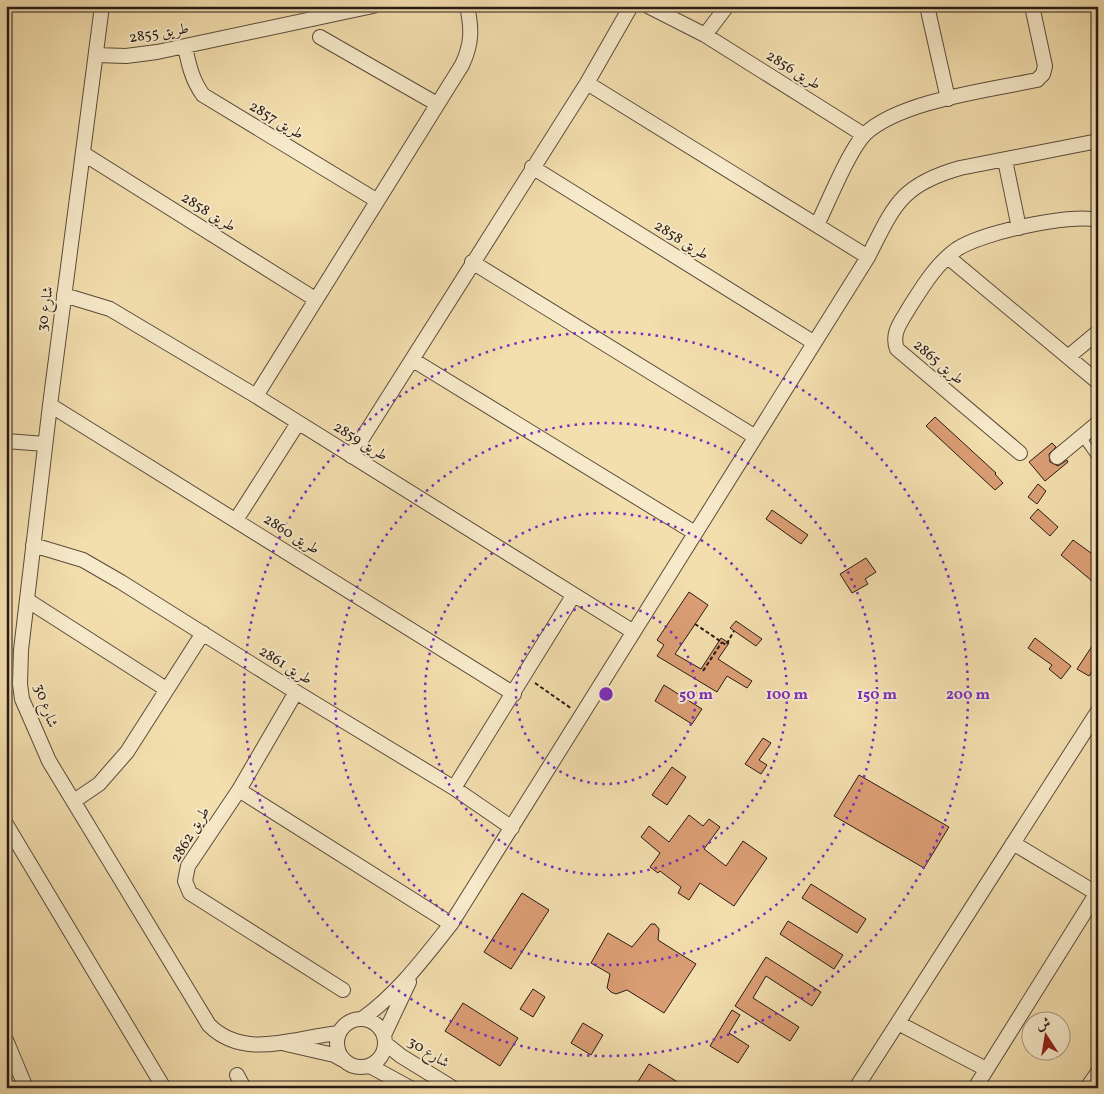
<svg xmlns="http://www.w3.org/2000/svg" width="1104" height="1094" font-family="Vollkorn,Amiri,serif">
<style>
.building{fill:#db9d74;stroke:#271b16}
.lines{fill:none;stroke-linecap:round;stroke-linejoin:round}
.service-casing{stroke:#5a4c3c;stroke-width:9}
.minor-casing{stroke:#5a4c3c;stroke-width:16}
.path{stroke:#271b16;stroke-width:2;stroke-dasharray:4 2.5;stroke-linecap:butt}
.service{stroke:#f7eaca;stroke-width:7}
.minor{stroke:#f7eaca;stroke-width:14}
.ring{fill:none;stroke:#7b2cbf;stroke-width:2.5;stroke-dasharray:2.5 5}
.labels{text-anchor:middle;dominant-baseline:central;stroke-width:4;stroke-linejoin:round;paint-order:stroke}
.street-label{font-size:15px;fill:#271b16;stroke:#f7eaca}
.centre{fill:#7b2cbf;stroke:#f7eaca;stroke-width:2.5}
.ring-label{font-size:15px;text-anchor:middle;font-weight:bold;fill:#7b2cbf;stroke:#f7eaca;stroke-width:4;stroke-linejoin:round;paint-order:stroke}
</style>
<rect width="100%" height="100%" fill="#f3deae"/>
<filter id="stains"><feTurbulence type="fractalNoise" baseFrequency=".004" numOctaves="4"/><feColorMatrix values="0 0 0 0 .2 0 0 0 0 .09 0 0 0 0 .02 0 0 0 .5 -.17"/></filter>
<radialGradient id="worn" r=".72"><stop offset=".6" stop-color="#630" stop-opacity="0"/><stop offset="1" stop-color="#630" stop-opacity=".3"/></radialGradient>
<path class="building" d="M935,417L996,473L995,474L1003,483L995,490L926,426Z
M1052,443L1056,447L1049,454L1050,462L1058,466L1067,460L1068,462L1045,481L1029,462Z
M1038,484L1046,491L1037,504L1028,497Z
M1038,509L1058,527L1050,536L1030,518Z
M772,510L808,535L801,544L766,519Z
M1073,540L1098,558V586L1061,555Z
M866,558L876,572L865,579L868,584L852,593L840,574Z
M689,592L708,605L675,654L701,669L721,638L729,643L718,659L752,681L747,688L727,676L717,692L657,656L664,645L657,640Z
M736,621L762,639L756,646L730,628Z
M1098,637V662L1089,676L1077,669Z
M1035,638L1071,666L1061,679L1049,669L1052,665L1028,648Z
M664,685L702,709L692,724L655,701Z
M763,738L771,743L759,760L767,765L761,774L745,764Z
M672,767L686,777L667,805L652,795Z
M859,775L949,827L924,868L834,816Z
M689,815L703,826L709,819L720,827L704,849L726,866L743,841L767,858L734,906L700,883L689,900L678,893L681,887L660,871L658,873L650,867L660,853L641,837L649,826L669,842Z
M811,884L866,919L857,933L802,898Z
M522,893L549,910L511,969L484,952Z
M788,921L843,955L834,969L780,934Z
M651,924H655L659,929L658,940L696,964L664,1013L627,990L616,994L611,992L607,988L610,974L591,963L608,933L632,947Z
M766,957L821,992L812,1006L766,976L753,998L799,1027L790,1041L735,1006Z
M533,989L545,997L533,1017L520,1009Z
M463,1003L518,1038L500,1066L445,1031Z
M732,1010L740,1015L729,1033L749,1046L738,1063L710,1046Z
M583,1023L603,1035L591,1055L571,1043Z
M649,1064L687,1088H634Z"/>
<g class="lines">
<g class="service-casing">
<path id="service" d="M1082,437L1098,460"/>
</g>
<g class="minor-casing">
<path id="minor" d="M102,6L50,405L21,650L20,684L22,699L49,761L209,1025C245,1061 295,1037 339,1033
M648,6L705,35L864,135
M927,6L948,99
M705,35L727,6
M320,37L437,104
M185,47C189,65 192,80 203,95L376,200
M96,55L126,56L157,52L373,6
M587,83L868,257
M84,154L315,299
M1005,160L1019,228
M532,167L813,342
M817,225C828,203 849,150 865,134C900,101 989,90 1037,80L1043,74L1045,66L1032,6
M948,257L1098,382
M472,262L754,436
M64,295L110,309L256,396L632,631
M1068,357L1098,332
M413,360L695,533
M256,396L462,65C472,44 472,29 467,6
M50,405L514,694
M6,441L45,444
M1020,453L897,349C891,333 901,322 909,308C923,286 936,264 957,249C981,233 1070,213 1098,220
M351,456L587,83L631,6
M1057,457L1098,423
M236,520L298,423
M33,545L83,560L121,582L296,692L454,788L512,828
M27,600L166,689
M296,692L239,790L188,866L185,881L190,893L343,990
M454,788L573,596
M239,790L451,924
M74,801L99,784L127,752L203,633
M6,824L164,1088
M1013,843L1096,893
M337 1043a24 24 0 1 1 48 0a24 24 0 1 1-48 0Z
M362,1019C398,993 424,958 451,924L868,257C894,206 900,185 960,168L1098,141
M898,1023L986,1069
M384,1035L409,982
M6,1040L26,1088
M286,1044L334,1055L343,1060
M386,1044L401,1056L453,1088
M370,1066L410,1088
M237,1075L244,1088
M856,1088L1098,711
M975,1088L1098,891
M1087,1088L1098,1072"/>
</g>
<path class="path" d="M695,624L726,645L734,631
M703,671L722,642
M535,683L572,709"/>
<use href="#service" class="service"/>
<use href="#minor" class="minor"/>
</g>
<g class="ring">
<circle cx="606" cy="694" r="90"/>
<circle cx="606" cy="694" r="181"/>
<circle cx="606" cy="694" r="271"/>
<circle cx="606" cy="694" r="362"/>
</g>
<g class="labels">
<g class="street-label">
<text transform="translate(159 34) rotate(-9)">طريق 2855</text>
<text transform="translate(793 71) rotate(32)">طريق 2856</text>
<text transform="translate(276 121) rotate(31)">طريق 2857</text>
<text transform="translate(208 213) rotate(32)">طريق 2858</text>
<text transform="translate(681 241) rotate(32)">طريق 2858</text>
<text transform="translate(46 309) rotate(-82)">شارع 30</text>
<text transform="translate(938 363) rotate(40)">طريق 2865</text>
<text transform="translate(360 442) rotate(32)">طريق 2859</text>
<text transform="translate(291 535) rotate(32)">طريق 2860</text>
<text transform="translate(285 666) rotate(32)">طريق 2861</text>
<text transform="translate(45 706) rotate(71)">شارع 30</text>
<text transform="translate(191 835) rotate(-59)">طريق 2862</text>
<text transform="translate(428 1053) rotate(32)">شارع 30</text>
</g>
</g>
<circle cx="606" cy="694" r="8" class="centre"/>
<g class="ring-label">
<text x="696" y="699">50 m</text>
<text x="787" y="699">100 m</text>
<text x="877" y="699">150 m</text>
<text x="968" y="699">200 m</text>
</g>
<rect width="1104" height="1094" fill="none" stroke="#f3deae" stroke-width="25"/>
<rect x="8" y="8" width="1089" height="1079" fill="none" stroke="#271b16" stroke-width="2.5"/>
<rect x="12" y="12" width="1079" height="1069" fill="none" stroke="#271b16"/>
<g transform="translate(1046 1036) rotate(348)"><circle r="24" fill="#f7eaca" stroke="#a49782"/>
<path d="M0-4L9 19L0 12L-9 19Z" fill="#8f2418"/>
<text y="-8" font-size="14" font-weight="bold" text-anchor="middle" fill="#271b16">ش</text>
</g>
<rect width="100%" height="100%" filter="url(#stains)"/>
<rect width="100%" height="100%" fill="url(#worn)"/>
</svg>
